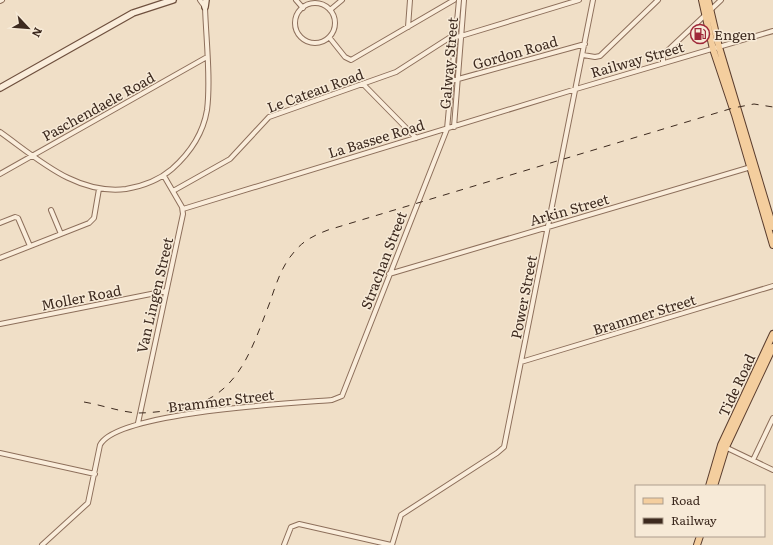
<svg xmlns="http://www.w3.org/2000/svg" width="773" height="545" font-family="Literata,serif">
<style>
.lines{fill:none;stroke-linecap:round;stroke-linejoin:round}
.minor-casing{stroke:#8d6f5b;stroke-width:6}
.secondary-casing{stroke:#6f503e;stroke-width:8}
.primary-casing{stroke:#5b3e2f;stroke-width:8}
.minor{stroke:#faeddb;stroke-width:4}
.secondary{stroke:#faeddb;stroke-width:5.5}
.primary{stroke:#f4ce9e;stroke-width:6}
.rail{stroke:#3d2a1f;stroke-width:1;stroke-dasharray:7 7;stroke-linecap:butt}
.labels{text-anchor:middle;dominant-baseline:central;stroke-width:3;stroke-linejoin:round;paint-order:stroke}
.poi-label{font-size:14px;fill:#3d2a1f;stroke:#f7ead7;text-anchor:start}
.street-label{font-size:14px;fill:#3d2a1f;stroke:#f7ead7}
</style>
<rect width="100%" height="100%" fill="#f0dfc7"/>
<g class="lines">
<g class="minor-casing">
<path id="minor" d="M296,0L303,8
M0,1L2,0
M295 23a20 20 0 1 1 40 0a20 20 0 1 1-40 0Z
M330,10L342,0
M408,27L410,0
M329,37L345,57L351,60L454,0
M583,55L595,57L600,56L658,0
M663,63V55L721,0
M451,81L585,44
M363,84L416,138
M454,127L464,0
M0,132C38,159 76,195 126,189C144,186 159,180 172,169C190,153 203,134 207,110C211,79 206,39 205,7L200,0
M0,174L207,57
M173,191L230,159L269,117L396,72L449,38L461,36L579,0
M183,209L576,89L773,31
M51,210L61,234
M0,223L15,217L18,218L30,246
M0,258L89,223L94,218L99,189
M389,274L751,167
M0,324L166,291
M521,362L773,286
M138,423L183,214L182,207L164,176
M725,447L773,470
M0,453L95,474
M753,460L773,418
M42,545L88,503L100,445C116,412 293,403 332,400L342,396L447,129L459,0
M284,545L291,527L299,524L391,545
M392,545L401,515L497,453L504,447L593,0"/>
</g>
<g class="secondary-casing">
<path id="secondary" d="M205,7L206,0
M0,88L133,13L173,0"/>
</g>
<g class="primary-casing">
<path id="primary" d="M702,0L713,49L735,115L773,245
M708,0L719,47L773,227
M709,486L721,445L773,334
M714,486L726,447L773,347
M697,545L700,536"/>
</g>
<use href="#minor" class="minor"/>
<use href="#secondary" class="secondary"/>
<use href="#primary" class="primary"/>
<path class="rail" d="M84,402C102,405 120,412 138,413C147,413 156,412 165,411C235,405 248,359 270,302C276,284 282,265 295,251C304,240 315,235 328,230L733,108L754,104L773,107"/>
</g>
<defs>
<g id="fuel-ring" transform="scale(1)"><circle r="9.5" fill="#f7ead7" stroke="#9f2839" stroke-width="1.5"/><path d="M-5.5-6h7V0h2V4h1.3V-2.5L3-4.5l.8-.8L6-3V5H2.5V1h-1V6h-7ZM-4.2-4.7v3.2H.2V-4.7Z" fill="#9f2839"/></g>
</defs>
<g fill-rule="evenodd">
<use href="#fuel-ring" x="700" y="34"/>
</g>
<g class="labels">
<g class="poi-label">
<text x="714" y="34">Engen</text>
</g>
<g class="street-label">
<text transform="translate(515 52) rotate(-16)">Gordon Road</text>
<text transform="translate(637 59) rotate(-16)">Railway Street</text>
<text transform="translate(448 63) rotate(-85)">Galway Street</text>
<text transform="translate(315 90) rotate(-20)">Le Cateau Road</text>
<text transform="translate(98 106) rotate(-29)">Paschendaele Road</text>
<text transform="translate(376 138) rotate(-17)">La Bassee Road</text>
<text transform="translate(569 209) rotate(-16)">Arkin Street</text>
<text transform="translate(383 260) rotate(-69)">Strachan Street</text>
<text transform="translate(154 295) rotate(-77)">Van Lingen Street</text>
<text transform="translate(81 297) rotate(-11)">Moller Road</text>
<text transform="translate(523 297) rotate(-79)">Power Street</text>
<text transform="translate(644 314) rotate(-17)">Brammer Street</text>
<text transform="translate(736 385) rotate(-65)">Tide Road</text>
<text transform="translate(221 400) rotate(-7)">Brammer Street</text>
</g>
</g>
<rect x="635" y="485" width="130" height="52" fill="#f7ead7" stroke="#ad9d8d"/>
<rect x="643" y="498" width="20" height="6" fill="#f4ce9e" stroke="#ad9d8d"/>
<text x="671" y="505" font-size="12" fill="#3d2a1f">Road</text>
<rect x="643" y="518" width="20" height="6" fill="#3d2a1f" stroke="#ad9d8d"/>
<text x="671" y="525" font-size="12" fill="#3d2a1f">Railway</text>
<g transform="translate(28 28) rotate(116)" stroke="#f7ead7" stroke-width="3" paint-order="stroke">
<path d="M0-3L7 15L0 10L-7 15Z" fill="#3d2a1f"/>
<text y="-6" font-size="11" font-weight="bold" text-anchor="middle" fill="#3d2a1f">N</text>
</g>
</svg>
